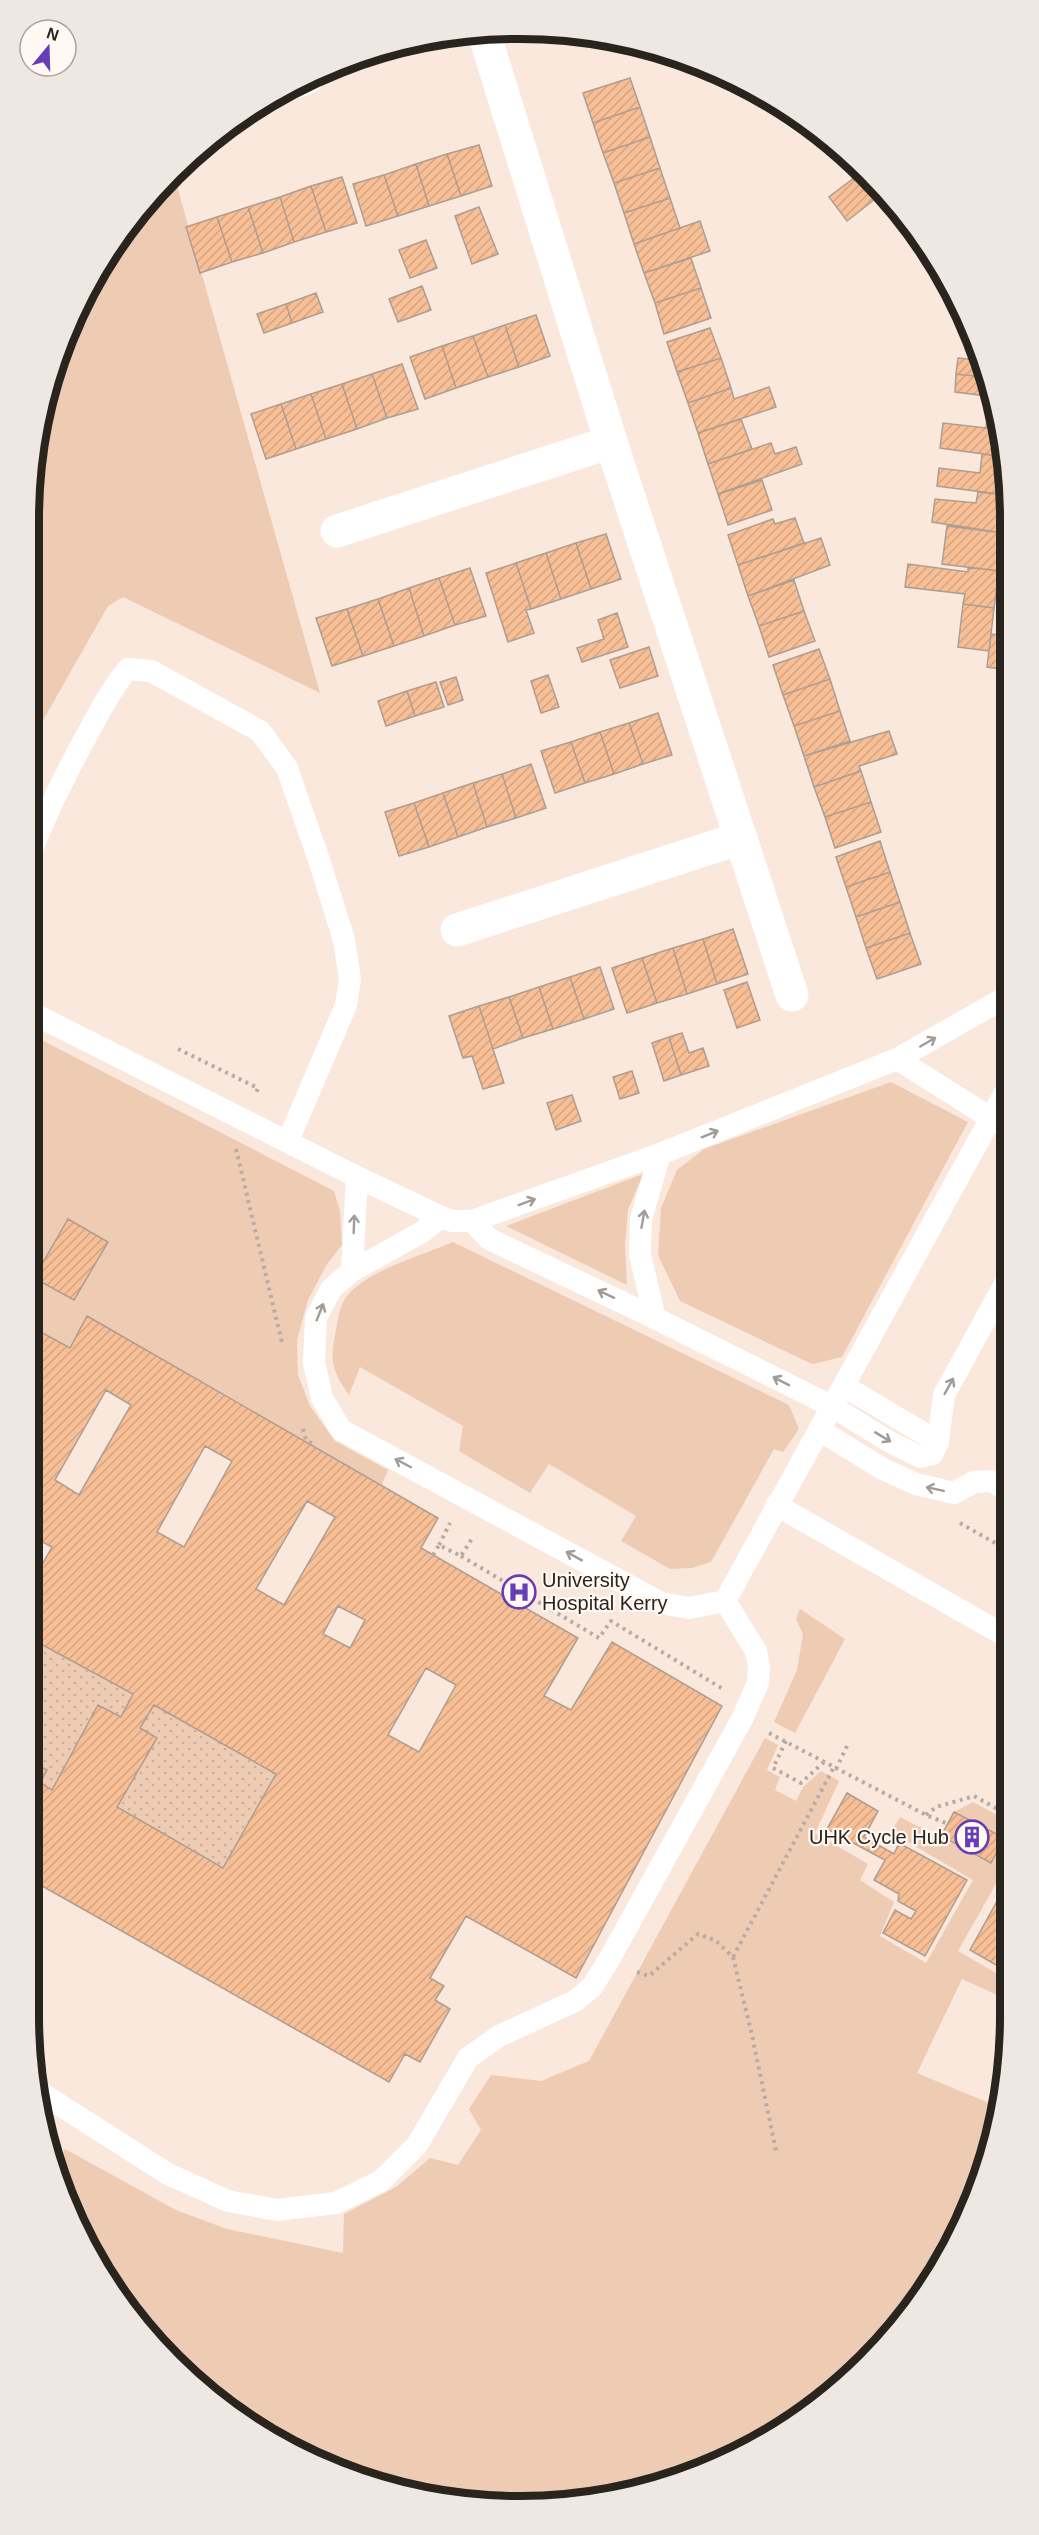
<svg xmlns="http://www.w3.org/2000/svg" width="1039" height="2535" font-family="Arial,sans-serif">
<style>
.grass{fill:#eecbb3}
.garden{fill:url(#garden-dots)}
.building{fill:url(#building-hatch);stroke:#ad9d92;stroke-width:1.5;fill-rule:evenodd}
.lines{fill:none;stroke-linecap:round;stroke-linejoin:round}
.path{stroke:#b9aba1;stroke-width:4;stroke-dasharray:3 4.5;stroke-linecap:butt}
.service{stroke:#fff;stroke-width:22}
.minor{stroke:#fff;stroke-width:33}
.oneway{stroke:#9f9c9a}
.labels{text-anchor:middle;dominant-baseline:central;stroke-width:4.5;stroke-linejoin:round;paint-order:stroke}
.poi-label{font-size:20px;fill:#2a241f;stroke:#fff8f3;text-anchor:start}
.rim{fill:none;stroke:#2a241f;stroke-width:8}
</style>
<defs>
<pattern id="garden-dots" width="8" height="8" patternUnits="userSpaceOnUse" patternTransform="scale(1.5)"><rect width="8" height="8" fill="#eecbb3"/><path d="M2 2h.1M6 6h.1" fill="none" stroke="#ccae9a" stroke-width="1.8" stroke-linecap="round"/></pattern>
<pattern id="building-hatch" width="6" height="6" patternUnits="userSpaceOnUse" patternTransform="scale(1.5)"><rect width="6" height="6" fill="#f8bf96"/><path d="M-1 1l2-2M0 6l6-6M5 7l2-2" fill="none" stroke="#d5a481"/></pattern>
</defs>
<rect width="100%" height="100%" fill="#fae8dc"/>
<path class="grass" d="M177,186L320,693L123,597L108,606L29,745V520L54,362L94,274L150,196L159,187Z
M28,1033L334,1191L340,1211L342,1245L327,1264L308,1300L297,1340L298,1375L310,1406L335,1441L388,1470L380,1489L69,1355L29,1332Z
M891,1082L968,1122L842,1357L812,1364L680,1301L658,1255L661,1208L677,1170L704,1149Z
M643,1174L628,1210L625,1245L627,1285L506,1226Z
M453,1242L789,1405L799,1429L783,1452L774,1449L711,1562L692,1568L670,1569L621,1541L636,1516L549,1464L530,1493L459,1451L463,1426L360,1367L349,1395C334,1374 329,1362 335,1336C337,1324 339,1306 347,1296C368,1270 421,1256 453,1242Z
M800,1609L845,1639L795,1733L774,1722L797,1670L803,1634L796,1619Z
M765,1738L778,1745L767,1770L780,1777L775,1790L796,1801L803,1787L821,1771L839,1781L815,1833L868,1864L860,1880L894,1902L880,1936L926,1963L973,1880L891,1832L900,1817L991,1863L1003,1838L954,1812L973,1802L1010,1822V1859L958,1951L1010,1981V2001L962,1979L917,2073L996,2106L985,2173L909,2315L843,2384L765,2441L615,2497L455,2502L362,2481L274,2441L150,2339L94,2261L55,2174L54,2169L65,2149L176,2210L227,2229L343,2253L344,2214L396,2187L430,2158L458,2165L481,2130L469,2109L491,2075L541,2081L589,2061Z"/>
<path class="garden" d="M28,1637L133,1694L121,1717L98,1705L52,1790L40,1783L47,1770L29,1760Z
M154,1705L276,1774L223,1868L117,1807L157,1738L140,1728Z"/>
<path class="building" d="M630,78L640,107L593,123L583,93Z
M640,107L650,137L603,153L593,123Z
M650,137L660,168L614,183L603,153Z
M479,145L492,186L461,196L447,154Z
M447,154L461,196L429,206L416,164Z
M416,164L429,206L398,216L384,175Z
M660,168L670,198L624,213L614,183Z
M862,172L884,192L847,221L829,197Z
M384,175L398,216L366,226L353,184Z
M342,177L357,223L326,232L311,186Z
M311,186L326,232L294,242L280,197Z
M280,197L294,242L263,253L248,207Z
M670,198L680,228L634,244L624,213Z
M248,207L263,253L232,262L217,217Z
M479,207L498,254L472,264L455,216Z
M217,217L232,262L200,273L186,227Z
M700,221L710,251L644,273L634,244Z
M426,240L437,268L410,278L399,250Z
M691,258L701,288L655,303L644,273Z
M422,286L431,310L398,322L389,299Z
M701,288L711,318L664,334L655,303Z
M316,293L323,312L292,323L286,304Z
M286,304L292,323L264,333L257,314Z
M536,315L550,356L519,367L505,325Z
M505,325L519,367L488,377L473,336Z
M710,328L721,358L677,372L667,342Z
M473,336L488,377L456,388L442,346Z
M442,346L456,388L425,399L410,357Z
M721,358L731,388L688,403L677,372Z
M958,358L978,360L983,377L956,374Z
M402,364L418,409L387,418L372,374Z
M372,374L387,418L357,429L342,384Z
M956,374L983,377L988,396L955,392Z
M342,384L357,429L326,439L311,394Z
M769,387L776,407L698,433L688,403L731,388L734,399Z
M311,394L326,439L296,449L281,404Z
M281,404L296,449L266,459L251,414Z
M987,416L995,417L1006,457L940,448L943,423L986,428Z
M741,419L752,449L708,464L698,433Z
M771,443L775,454L796,447L802,464L718,494L708,464Z
M982,454L1006,457V495L937,486L939,468L980,473Z
M762,480L772,510L728,525L718,494Z
M978,492L1006,495L1003,533L932,522L935,499L976,503Z
M795,518L804,543L738,565L728,535L773,519L775,524Z
M947,526L1003,533L999,571L942,564Z
M606,534L621,579L591,589L576,543Z
M821,538L830,565L748,596L738,565Z
M576,543L591,589L561,599L546,553Z
M546,553L561,599L531,609L516,563Z
M516,563L531,609L526,610L534,633L508,642L486,573Z
M908,564L968,572V567L999,571L994,608L963,604L965,594L905,587Z
M470,568L486,616L455,625L439,578Z
M439,578L455,625L424,636L409,588Z
M794,580L804,611L759,626L748,596Z
M409,588L424,636L394,646L378,599Z
M378,599L394,646L363,656L347,609Z
M963,604L994,608L989,651L958,647Z
M347,609L363,656L332,666L316,618Z
M804,611L815,641L769,657L759,626Z
M617,613L628,647L582,662L577,648L604,639L598,620Z
M991,634L1007,636V670L987,667Z
M649,647L658,676L620,688L610,660Z
M819,649L830,679L783,695L773,665Z
M548,675L559,707L541,713L531,681Z
M456,677L463,700L448,705L440,682Z
M830,679L840,711L794,726L783,695Z
M436,682L444,707L415,716L407,691Z
M407,691L415,716L386,726L378,701Z
M840,711L850,741L804,756L794,726Z
M658,713L672,755L643,764L629,723Z
M629,723L643,764L614,774L600,732Z
M889,731L897,754L859,766L861,771L814,787L804,756Z
M600,732L614,774L585,783L571,742Z
M571,742L585,783L555,793L541,751Z
M531,764L546,808L516,818L502,774Z
M861,771L871,802L825,817L814,787Z
M502,774L516,818L487,827L473,783Z
M473,783L487,827L458,837L443,793Z
M443,793L458,837L429,847L414,803Z
M871,802L881,832L835,848L825,817Z
M414,803L429,847L399,856L385,812Z
M880,841L890,872L846,887L836,857Z
M890,872L900,902L856,917L846,887Z
M900,902L910,933L866,948L856,917Z
M733,929L748,974L717,984L703,939Z
M910,933L921,964L877,979L866,948Z
M703,939L717,984L687,994L673,948Z
M673,948L687,994L657,1003L642,958Z
M642,958L657,1003L627,1013L612,968Z
M600,967L614,1009L584,1019L570,977Z
M570,977L584,1019L553,1029L539,987Z
M747,982L760,1020L737,1028L724,990Z
M539,987L553,1029L523,1038L509,997Z
M509,997L523,1038L493,1049L479,1006Z
M479,1006L504,1083L483,1089L472,1056L463,1058L449,1016Z
M682,1033L689,1053L703,1048L709,1066L681,1075L669,1037Z
M669,1037L681,1075L664,1081L652,1043Z
M632,1071L639,1093L620,1099L613,1077Z
M572,1095L581,1121L556,1130L547,1103Z
M68,1219L108,1242L74,1300L34,1278Z
M87,1316L438,1518L421,1548L578,1638L544,1696L571,1710L612,1642L722,1706L576,1978L466,1916L430,1978L444,1986L435,2000L450,2009L420,2062L405,2054L389,2082L28,1878V1760L47,1770L40,1783L52,1790L98,1705L121,1717L133,1694L28,1637V1583L31,1584L52,1547L28,1534V1325L70,1348ZM106,1390L131,1405L79,1495L55,1480ZM205,1446L232,1461L184,1547L157,1532ZM307,1501L335,1517L284,1605L256,1589ZM338,1606L365,1620L350,1648L323,1634ZM426,1668L456,1685L419,1752L388,1735ZM154,1705L276,1774L223,1868L117,1807L157,1738L140,1728Z
M847,1793L878,1811L864,1837L894,1854L899,1843L967,1880L925,1956L883,1933L895,1910L911,1919L916,1911L898,1901L899,1894L874,1880L885,1860L827,1829Z
M954,1812L1004,1838L991,1863L941,1836Z
M1010,1878V1973L970,1950Z"/>
<g class="lines">
<path class="path" d="M178,1049L258,1088L256,1093
M236,1149L282,1343
M303,1429L306,1440L313,1444
M960,1523L1009,1551
M439,1545L450,1523
M433,1555L439,1545L461,1556L473,1537
M461,1556L599,1638L611,1621L723,1689
M769,1733L926,1815L948,1824
M786,1741L773,1768L801,1783L824,1762
M836,1769L847,1746
M926,1815L936,1807L974,1796L1010,1816
M733,1957L834,1767
M637,1972L649,1976L698,1934L715,1940L733,1957L752,2035L776,2151"/>
<path class="service" d="M28,860C45,815 66,773 89,731C101,709 112,688 128,669L151,671L260,731L287,768L320,863L344,940L350,979L346,1005L288,1141
M28,1011L357,1177L441,1217L452,1221H472L660,1154L897,1059L1008,996
M897,1059L1008,1129
M441,1217L422,1232L352,1271L331,1289L316,1318L314,1363L322,1398L341,1430L661,1603L689,1608L725,1601L1008,1087
M472,1221L489,1239L655,1318L833,1407L890,1442L920,1457L932,1454L938,1442L944,1395L1008,1278
M352,1271L357,1177
M655,1318L640,1255L641,1219L660,1154
M844,1386L938,1442
M819,1430L883,1469L916,1484L954,1493L974,1482L991,1481L1009,1491
M776,1505L1009,1638
M41,2093L168,2174L228,2201L277,2210L336,2203L381,2181L417,2145L468,2058L499,2036L575,2001L592,1987L610,1958L742,1719L758,1683L759,1667L756,1651L725,1601"/>
<path class="minor" d="M483,30L611,442L792,995
M299,81L308,77
M337,531L611,442
M457,930L741,838"/>
</g>
<defs><path id="oneway-shaft" d="M-6 0H5M1.5-3L5.5 0L1.5 3" fill="none" stroke-width="1.6" stroke-linecap="round" stroke-linejoin="round" transform="scale(1.5)"/></defs>
<g class="oneway">
<use href="#oneway-shaft" transform="translate(928 1042) rotate(-30)"/>
<use href="#oneway-shaft" transform="translate(710 1134) rotate(-22)"/>
<use href="#oneway-shaft" transform="translate(527 1202) rotate(-20)"/>
<use href="#oneway-shaft" transform="translate(643 1219) rotate(-80)"/>
<use href="#oneway-shaft" transform="translate(354 1224) rotate(-88)"/>
<use href="#oneway-shaft" transform="translate(606 1294) rotate(-155)"/>
<use href="#oneway-shaft" transform="translate(320 1312) rotate(-68)"/>
<use href="#oneway-shaft" transform="translate(781 1381) rotate(-153)"/>
<use href="#oneway-shaft" transform="translate(949 1386) rotate(-61)"/>
<use href="#oneway-shaft" transform="translate(883 1437) rotate(31)"/>
<use href="#oneway-shaft" transform="translate(403 1463) rotate(-152)"/>
<use href="#oneway-shaft" transform="translate(935 1489) rotate(-168)"/>
<use href="#oneway-shaft" transform="translate(574 1556) rotate(-151)"/>
</g>
<defs>
<g id="hospital-ring" transform="scale(1.725)"><circle r="9.5" fill="#fff8f3" stroke="#663db5" stroke-width="1.5"/><path d="M-5-5h3v3.5h4V-5h3V5h-3V1.5h-4V5h-3Z" fill="#663db5"/></g>
<g id="building-ring" transform="scale(1.725)"><circle r="9.5" fill="#fff8f3" stroke="#663db5" stroke-width="1.5"/><path d="M-4-6H4V6H1V3H-1V6H-4ZM-2.5-4.3h1.7v1.8h-1.7ZM.8-4.3h1.7v1.8H.8ZM-2.5-1h1.7V.8h-1.7ZM.8-1h1.7V.8H.8Z" fill="#663db5"/></g>
</defs>
<g fill-rule="evenodd">
<use href="#hospital-ring" x="519" y="1592"/>
<use href="#building-ring" x="972" y="1837"/>
</g>
<g class="labels">
<g class="poi-label">
<text x="542" y="1580">University<tspan x="542" dy="23">Hospital Kerry</tspan></text>
<text x="949" y="1837" text-anchor="end">UHK Cycle Hub</text>
</g>
</g>
<path d="M0 0H1039V2535H0ZM519 39H520A480 480 0 0 1 1000 519V2016A480 480 0 0 1 520 2496H519A480 480 0 0 1 39 2016V519A480 480 0 0 1 519 39Z" fill="#eee7e2" fill-rule="evenodd"/>
<path class="rim" d="M519 39H520A480 480 0 0 1 1000 519V2016A480 480 0 0 1 520 2496H519A480 480 0 0 1 39 2016V519A480 480 0 0 1 519 39Z"/>
<g transform="translate(48 48) rotate(19)"><circle r="28" fill="#fff8f3" stroke="#aaa39e" stroke-width="1.5"/>
<path d="M0-4.5L10 22L0 15L-10 22Z" fill="#663db5"/>
<text y="-9" font-size="16" font-weight="bold" text-anchor="middle" fill="#2a241f">N</text>
</g>
</svg>
